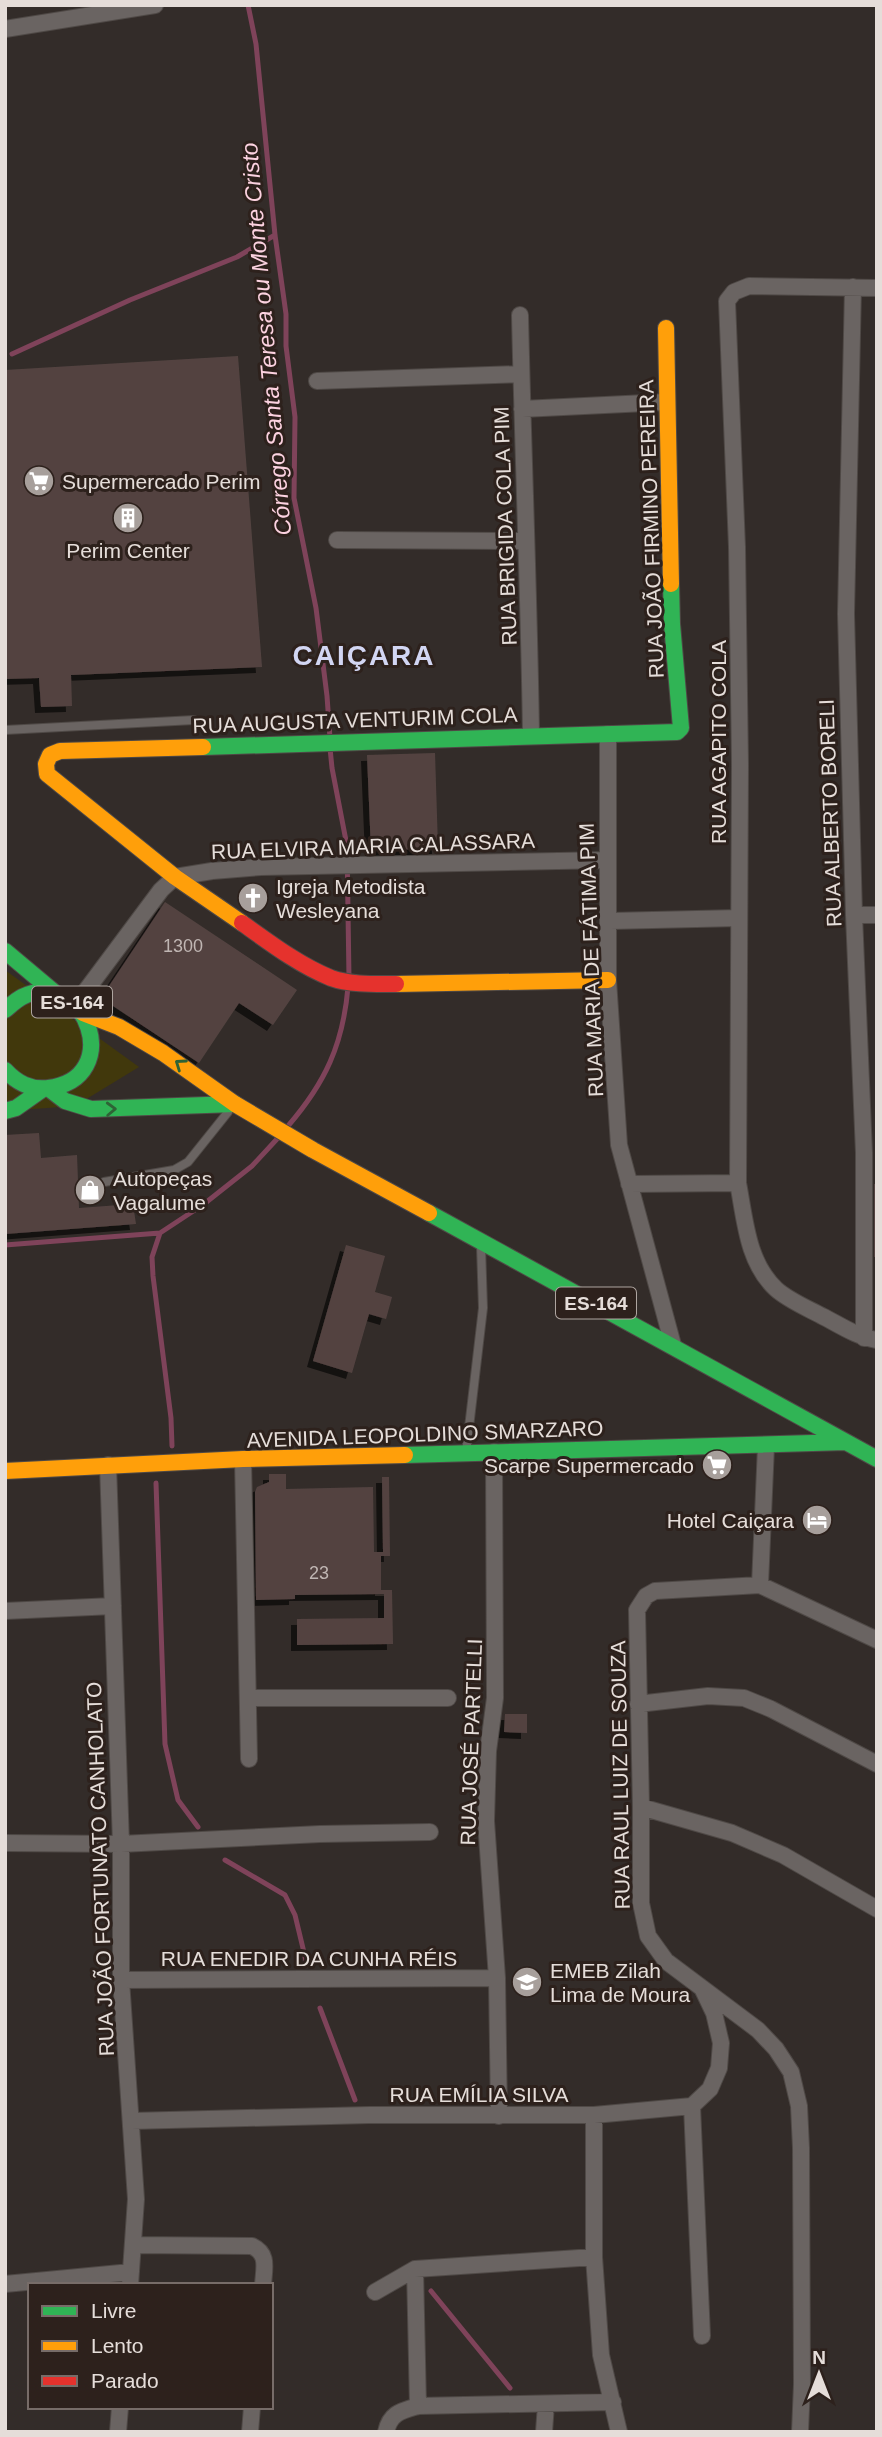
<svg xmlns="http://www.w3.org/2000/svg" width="882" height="2437" font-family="Arial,sans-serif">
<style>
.green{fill:#41380c}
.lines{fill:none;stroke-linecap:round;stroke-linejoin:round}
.stream{stroke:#7f435a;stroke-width:5}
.building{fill:#534341;filter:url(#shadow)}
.lane-casing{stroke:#4f4946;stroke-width:10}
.street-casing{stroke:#4f4946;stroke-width:18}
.fast-casing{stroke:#4f4946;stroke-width:18}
.slow-casing{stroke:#4f4946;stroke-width:18}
.jam-casing{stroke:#4f4946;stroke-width:18}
.lane{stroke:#6a6462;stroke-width:8}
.street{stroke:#6a6462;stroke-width:16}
.fast{stroke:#30b455;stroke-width:16}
.slow{stroke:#ff9f0a;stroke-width:16}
.jam{stroke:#e5322d;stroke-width:16}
.oneway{stroke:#2e6336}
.labels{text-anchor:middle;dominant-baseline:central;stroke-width:6;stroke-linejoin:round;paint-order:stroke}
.number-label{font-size:18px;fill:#c0b6b3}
.shield{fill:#2d211c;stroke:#aea5a0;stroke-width:2}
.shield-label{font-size:19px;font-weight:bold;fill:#e5ddd9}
.poi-label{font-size:21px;fill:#e5ddd9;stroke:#2d211c;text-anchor:start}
.street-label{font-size:21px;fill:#e5ddd9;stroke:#2d211c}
.water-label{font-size:23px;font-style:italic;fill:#fcd2e0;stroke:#2d211c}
.district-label{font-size:28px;font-weight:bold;letter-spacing:2px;fill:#d2d6f3;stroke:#2d211c}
</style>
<defs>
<filter id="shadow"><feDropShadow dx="-6" dy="6" stdDeviation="0" flood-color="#0009"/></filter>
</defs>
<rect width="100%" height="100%" fill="#332c29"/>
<path class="green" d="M5,970L139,1067L75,1106L5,1111Z"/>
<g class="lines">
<path class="stream" d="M248,5L256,44L275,235L286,314V346L295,417L294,498L316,608L327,696L330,738
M12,354L130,300L237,257L275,235
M330,748L332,768L347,846L349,978
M288,1126C325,1083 343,1045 348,987
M160,1233L152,1257L153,1276L171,1418L172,1446
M5,1245L160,1233L204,1204L252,1166L277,1139
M156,1483L165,1744L178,1800L198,1827
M225,1860L285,1895L295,1915L307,1965
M320,2008L355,2100
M431,2291L510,2388"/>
</g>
<path class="building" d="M238,356L262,667L71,675L72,706L41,707L39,678L5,679V370Z
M435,753L438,848L371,851L367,755Z
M165,902L297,990L273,1025L239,1003L199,1063L101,998Z
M39,1133L41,1158L77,1155L79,1208L133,1204L136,1224L5,1234V1135Z
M874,1184H877V1257H874Z
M346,1245L385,1256L375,1292L392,1297L386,1319L369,1314L352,1373L313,1361Z
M269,1474H286V1489L373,1487L374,1552H383L382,1477H389L390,1556H381V1590H392L393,1644L297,1645V1619L384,1618V1594L295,1595V1599L256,1600L255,1492L257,1487L269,1482Z
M505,1714H527V1733L504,1732Z"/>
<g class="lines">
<g class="lane-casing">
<path id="lane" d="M5,730L194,720
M104,1182L174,1170L188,1162L228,1112
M466,1453L483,1308L481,1246"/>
</g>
<g class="street-casing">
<path id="street" d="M5,29L155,5
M853,287L846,614L854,915L864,1153V1338
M877,288L749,286L734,292L727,301L737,547L740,765L738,1183C745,1219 747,1262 776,1289C788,1300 807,1308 822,1316C840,1325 857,1337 877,1340
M520,315C523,455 529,595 531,735
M317,381L521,374
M522,409L667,402
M337,540L525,541
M608,734V980L619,1145L673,1345
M854,915H877
M610,921L739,918
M76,1004L161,890L175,877L212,871L261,867L608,860
M629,1184L738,1183
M494,1452L495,1698L488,1751L486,1821L497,1978L499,2116
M243,1459L249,1759
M108,1465L121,1844V1980L136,2199L130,2285
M760,1585L766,1446
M5,1611L113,1606
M248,1698H448
M638,1704L708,1696L744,1698L771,1709L877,1764
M641,1807L732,1833L783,1855L877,1909
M5,1843L121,1844L320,1834L430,1832
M121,1980L497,1978
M692,2106L702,2336
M594,2115V2257L601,2355L619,2432
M131,2121L369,2115H594L692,2106L710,2089L719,2068L721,2043L714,2013L703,1990
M133,2245L252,2246C269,2254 264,2268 263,2285
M415,2269L418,2406
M5,2284L131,2272
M375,2292L415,2269L594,2257
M118,2432L120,2407
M250,2432L252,2407
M386,2432C390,2413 401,2411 418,2406L613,2402
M544,2432L546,2404
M800,2432L802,2384L801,2148L799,2106L791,2072L776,2049L758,2030L666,1961L648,1936L641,1903V1807L637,1610L646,1596L655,1591L760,1585L877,1640"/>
</g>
<g class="fast-casing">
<path id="fast" d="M203,747L677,732L681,728L672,624L671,584
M5,951L55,993
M5,1010C10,1006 16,1000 22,997C86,966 126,1079 48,1088C30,1090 17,1083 5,1070
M48,1088L65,1101L91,1109L235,1104
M5,1111L16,1108L43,1089
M429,1213L877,1459
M405,1455L846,1442"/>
</g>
<g class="slow-casing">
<path id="slow" d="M666,328L671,584
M203,747L60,751L50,755L46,764L47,774L175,877L242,923
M396,984L608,980
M83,1013L119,1027L163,1053L235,1104L313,1150L429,1213
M5,1471L243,1459L405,1455"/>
</g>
<g class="jam-casing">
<path id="jam" d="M242,923C270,943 299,965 331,978C350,985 376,984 396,984"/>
</g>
<use href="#lane" class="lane"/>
<use href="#street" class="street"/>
<use href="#fast" class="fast"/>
<use href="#slow" class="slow"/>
<use href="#jam" class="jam"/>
</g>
<defs><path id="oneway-chevron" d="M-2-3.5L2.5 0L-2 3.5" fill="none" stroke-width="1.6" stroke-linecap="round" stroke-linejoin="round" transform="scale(1.75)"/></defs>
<g class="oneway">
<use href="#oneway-chevron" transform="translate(180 1064) rotate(-145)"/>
<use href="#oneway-chevron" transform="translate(111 1109) rotate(-2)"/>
</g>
<defs>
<g id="supermarket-disc" transform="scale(1.575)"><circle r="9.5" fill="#a79f9b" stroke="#2d211c"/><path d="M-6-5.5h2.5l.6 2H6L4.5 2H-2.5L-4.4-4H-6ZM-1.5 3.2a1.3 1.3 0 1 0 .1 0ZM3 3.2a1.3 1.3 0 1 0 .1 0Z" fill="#fff"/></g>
<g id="building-disc" transform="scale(1.575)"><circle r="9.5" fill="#a79f9b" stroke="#2d211c"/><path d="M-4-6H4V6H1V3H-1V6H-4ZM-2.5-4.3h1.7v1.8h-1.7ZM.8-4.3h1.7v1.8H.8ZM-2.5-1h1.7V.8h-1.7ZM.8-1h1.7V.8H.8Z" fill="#fff"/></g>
<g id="church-disc" transform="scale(1.575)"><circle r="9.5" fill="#a79f9b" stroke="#2d211c"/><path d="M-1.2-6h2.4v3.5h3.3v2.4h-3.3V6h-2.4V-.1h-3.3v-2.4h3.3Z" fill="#fff"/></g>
<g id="shop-disc" transform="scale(1.575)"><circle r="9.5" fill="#a79f9b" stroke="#2d211c"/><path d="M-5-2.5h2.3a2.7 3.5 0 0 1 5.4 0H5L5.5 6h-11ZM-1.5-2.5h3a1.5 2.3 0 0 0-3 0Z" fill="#fff"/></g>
<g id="hotel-disc" transform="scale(1.575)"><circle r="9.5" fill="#a79f9b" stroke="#2d211c"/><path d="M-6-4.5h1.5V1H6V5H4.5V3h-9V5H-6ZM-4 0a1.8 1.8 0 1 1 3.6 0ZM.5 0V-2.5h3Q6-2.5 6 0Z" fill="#fff"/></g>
<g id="school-disc" transform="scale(1.575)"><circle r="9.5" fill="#a79f9b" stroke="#2d211c"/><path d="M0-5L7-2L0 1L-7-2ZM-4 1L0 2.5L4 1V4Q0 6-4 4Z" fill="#fff"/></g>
</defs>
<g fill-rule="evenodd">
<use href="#supermarket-disc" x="39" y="481"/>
<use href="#building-disc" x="128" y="518"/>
<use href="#church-disc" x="253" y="898"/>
<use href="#shop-disc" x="90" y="1190"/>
<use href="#supermarket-disc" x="717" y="1465"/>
<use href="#hotel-disc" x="817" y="1520"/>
<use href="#school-disc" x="527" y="1982"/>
</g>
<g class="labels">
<g class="number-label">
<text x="183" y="946">1300</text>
<text x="319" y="1573">23</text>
</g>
<g class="shield">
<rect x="32" y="986.5" width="80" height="31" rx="5"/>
<rect x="556" y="1287.5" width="80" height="31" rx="5"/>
</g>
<g class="shield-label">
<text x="72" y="1002">ES-164</text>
<text x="596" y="1303">ES-164</text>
</g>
<g class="poi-label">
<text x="62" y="481">Supermercado Perim</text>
<text x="128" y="550" text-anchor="middle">Perim Center</text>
<text x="276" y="886">Igreja Metodista<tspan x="276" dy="24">Wesleyana</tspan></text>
<text x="113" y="1178">Autopeças<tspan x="113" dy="24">Vagalume</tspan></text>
<text x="694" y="1465" text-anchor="end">Scarpe Supermercado</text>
<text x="794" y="1520" text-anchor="end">Hotel Caiçara</text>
<text x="550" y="1970">EMEB Zilah<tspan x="550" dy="24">Lima de Moura</tspan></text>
</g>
<g class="street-label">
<text transform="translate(505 526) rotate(-92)">RUA BRIGIDA COLA PIM</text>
<text transform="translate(651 529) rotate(-92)">RUA JOÃO FIRMINO PEREIRA</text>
<text transform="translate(355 720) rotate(-2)">RUA AUGUSTA VENTURIM COLA</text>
<text transform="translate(718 742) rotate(-90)">RUA AGAPITO COLA</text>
<text transform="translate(830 813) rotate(-92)">RUA ALBERTO BORELI</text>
<text transform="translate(373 846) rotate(-2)">RUA ELVIRA MARIA CALASSARA</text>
<text transform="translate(591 960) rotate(-92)">RUA MARIA DE FÁTIMA PIM</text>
<text transform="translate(425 1434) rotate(-2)">AVENIDA LEOPOLDINO SMARZARO</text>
<text transform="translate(471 1742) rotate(-88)">RUA JOSÉ PARTELLI</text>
<text transform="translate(620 1775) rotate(-91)">RUA RAUL LUIZ DE SOUZA</text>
<text transform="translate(100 1869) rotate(-92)">RUA JOÃO FORTUNATO CANHOLATO</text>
<text x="309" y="1958">RUA ENEDIR DA CUNHA RÉIS</text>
<text x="479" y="2094">RUA EMÍLIA SILVA</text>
</g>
<g class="water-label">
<text transform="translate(266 339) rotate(-95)">Córrego Santa Teresa ou Monte Cristo</text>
</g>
<g class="district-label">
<text x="364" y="655">CAIÇARA</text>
</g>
</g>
<rect width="882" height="2437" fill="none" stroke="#e5ddd9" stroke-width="14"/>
<rect x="28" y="2283" width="245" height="126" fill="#2d211c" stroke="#776c68" stroke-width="2"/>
<rect x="42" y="2306" width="35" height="10" fill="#30b455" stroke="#776c68" stroke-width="2"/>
<text x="91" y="2318" font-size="21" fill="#e5ddd9">Livre</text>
<rect x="42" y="2341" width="35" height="10" fill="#ff9f0a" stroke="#776c68" stroke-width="2"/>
<text x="91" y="2353" font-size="21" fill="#e5ddd9">Lento</text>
<rect x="42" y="2376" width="35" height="10" fill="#e5322d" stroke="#776c68" stroke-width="2"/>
<text x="91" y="2388" font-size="21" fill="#e5ddd9">Parado</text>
<g transform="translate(819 2374)" stroke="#2d211c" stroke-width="5" paint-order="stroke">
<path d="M0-5L12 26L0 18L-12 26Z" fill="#e5ddd9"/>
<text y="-10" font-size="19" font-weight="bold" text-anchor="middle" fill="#e5ddd9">N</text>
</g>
</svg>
